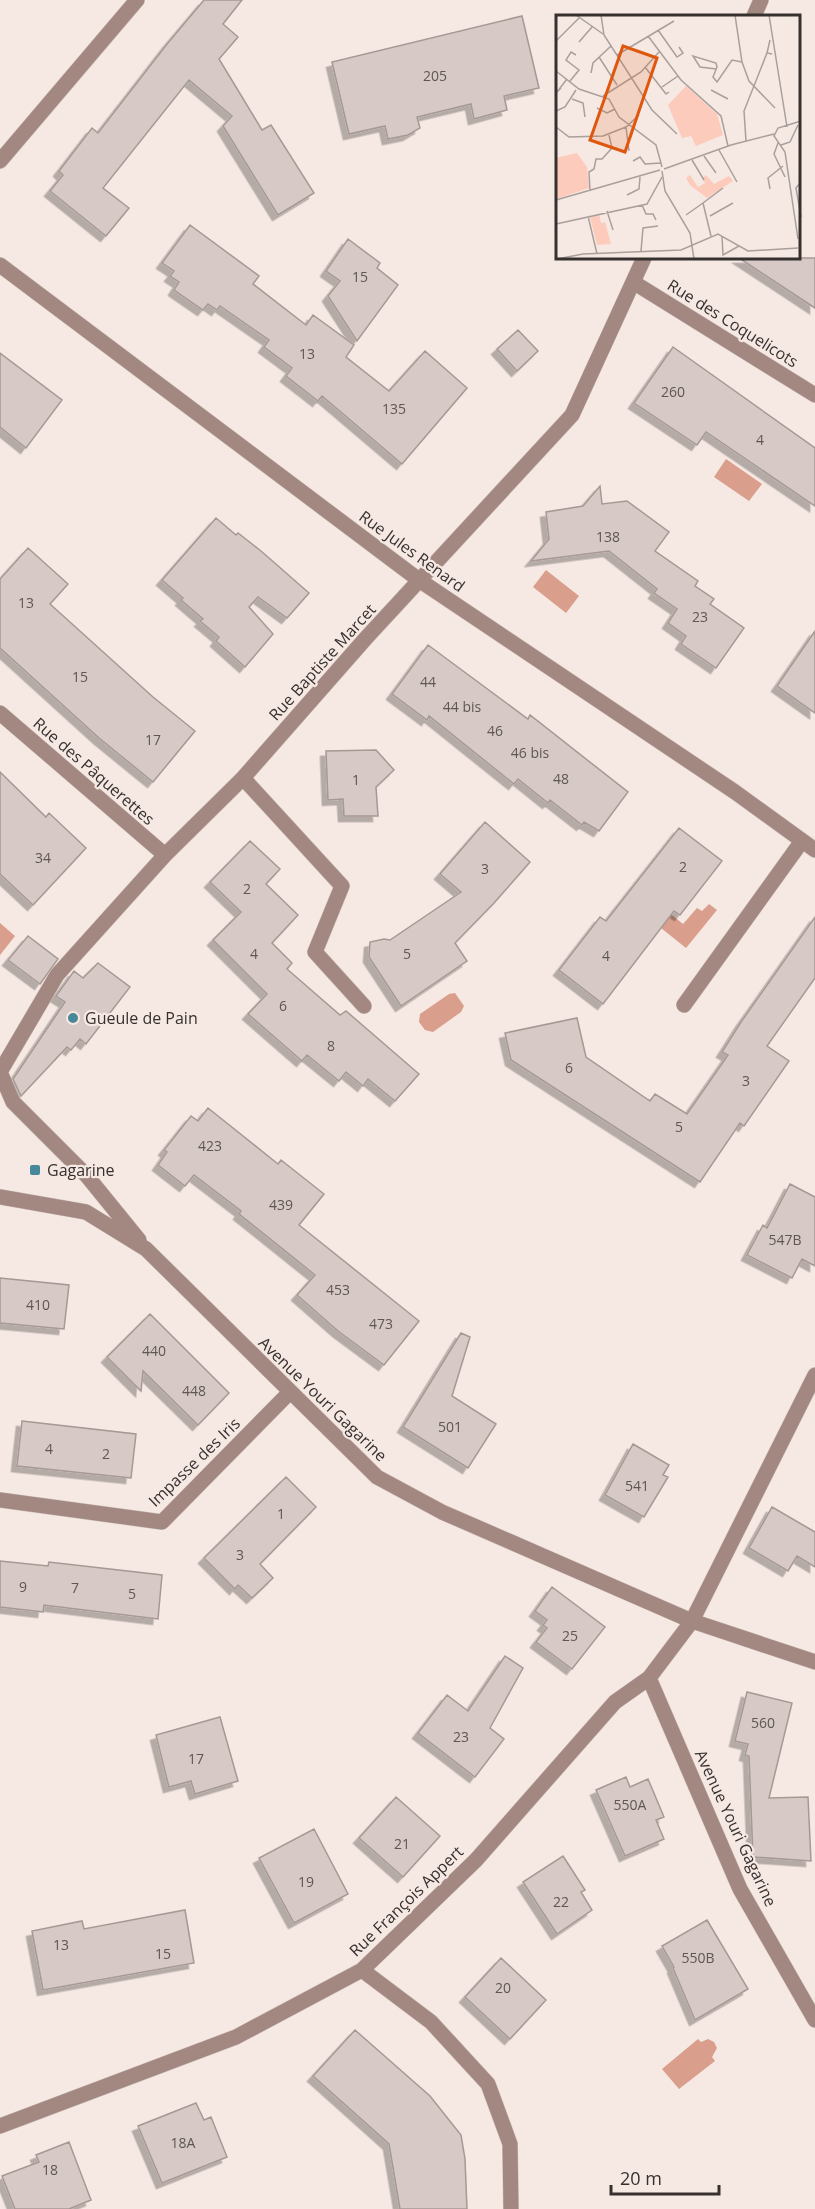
<svg xmlns="http://www.w3.org/2000/svg" width="815" height="2209" font-family="'Open Sans',sans-serif">
<style>
.water{fill:#d99e8c}
.building{fill:#d7c9c5;stroke:#a69995;stroke-width:1.5;filter:url(#shadow)}
.lines{fill:none;stroke-linecap:round;stroke-linejoin:round}
.minor-casing{stroke:#d0c3bf;stroke-width:16}
.minor{stroke:#a28881;stroke-width:15}
.poi-dot{fill:#47889a;stroke:#f6e8e3;stroke-width:2}
.labels{text-anchor:middle;dominant-baseline:central;stroke-width:4.5;stroke-linejoin:round;paint-order:stroke}
.number-label{font-size:14px;fill:#5e5754}
.street-label{font-size:16px;fill:#36312f;stroke:#f6e8e3}
.poi-label{font-size:16px;fill:#36312f;stroke:#f6e8e3;text-anchor:start}
.inset-road{fill:none;stroke:#a99f9b;stroke-width:1.5}
.view{fill:#df570e;fill-opacity:0.15;stroke:#df570e;stroke-width:3}
.inset-edge{fill:none;stroke:#36312f;stroke-width:3}
</style>
<defs>
<filter id="shadow"><feDropShadow dx="-5.5" dy="5.5" stdDeviation="0" flood-color="#0004"/></filter>
</defs>
<rect width="100%" height="100%" fill="#f6e8e3"/>
<path class="water" d="M726,459L762,484L749,501L714,477Z
M546,570L579,596L566,613L533,587Z
M657,903L683,924L697,908L702,911L709,904L717,910L686,948L646,916Z
M0,923L15,936L0,955Z
M455,993L464,1006L461,1012L433,1032L425,1030L419,1022L420,1014L449,994Z
M698,2039L701,2042L708,2039L714,2042L717,2048L712,2057L715,2061L679,2089L662,2069Z"/>
<path class="building" d="M204,0H242L223,24L238,37L219,59L262,130L271,125L314,193L278,215L223,126L232,116L189,80L103,188L129,208L106,236L50,191L63,175L59,171L92,128L98,133L167,44Z
M522,16L539,88L504,96L507,110L474,119L471,104L417,117L420,128L408,135L388,139L385,126L349,134L332,62Z
M190,225L259,276L253,284L306,325L313,315L354,345L346,357L389,391L425,351L467,388L402,464L322,396L318,401L286,376L292,368L264,347L269,340L220,306L217,310L208,304L203,310L174,290L179,282L170,276L174,271L162,263Z
M348,239L380,263L377,268L398,285L357,341L328,296L340,281L326,271Z
M739,258H815V308Z
M518,330L538,351L517,371L497,349Z
M673,347L815,448V506L706,432L697,445L634,403Z
M0,353L62,400L26,448L0,427Z
M600,486L602,504L627,501L669,532L655,551L698,581L695,586L714,599L710,604L744,628L716,668L681,644L686,636L668,623L677,609L654,593L657,589L609,551L531,561L549,539L546,512L583,506Z
M216,518L236,535L238,533L261,551L309,593L287,618L258,597L249,607L273,634L245,667L216,641L219,637L200,621L203,619L181,600L183,598L162,580Z
M28,548L68,584L50,604L153,697L195,731L153,782L99,738L0,648V579Z
M815,631V713L777,686Z
M428,645L528,719L530,715L628,792L599,831L584,822L582,825L550,800L548,803L518,779L514,784L429,716L427,720L392,694Z
M376,750L394,770L376,787L378,816H344L343,799L328,800L326,751Z
M0,772L46,817L49,813L86,848L33,905L0,874Z
M485,822L530,862L494,903L455,943L467,961L401,1006L369,957L370,942L384,939L390,940L461,892L440,874Z
M679,828L722,861L680,915L674,911L603,1004L559,970L600,917L606,921Z
M250,841L280,869L266,884L298,915L272,943L292,963L287,969L340,1015L346,1011L419,1074L395,1101L368,1079L363,1086L346,1072L339,1081L307,1055L302,1061L248,1014L267,994L213,940L241,912L210,882Z
M815,917V978L767,1046L789,1061L744,1126L740,1123L700,1182L511,1060L505,1033L577,1018L586,1057L650,1101L655,1094L687,1114L728,1055L722,1052L741,1022Z
M28,936L58,959L40,984L8,960Z
M98,963L130,987L86,1044L80,1039L71,1050L67,1047L21,1096L13,1079L65,1002L56,996L74,971L83,978Z
M208,1108L278,1164L281,1160L324,1194L299,1225L419,1321L384,1365L338,1331L297,1295L315,1275L239,1214L241,1211L194,1175L185,1186L158,1165L167,1152L164,1150L191,1116L198,1121Z
M790,1184L815,1197V1266L802,1259L792,1278L747,1255L763,1225L767,1228Z
M0,1278L69,1285L64,1329L0,1323Z
M150,1314L229,1393L198,1425L143,1371L141,1391L107,1357Z
M461,1333L470,1337L452,1396L496,1424L468,1468L403,1427Z
M22,1421L136,1434L131,1478L17,1466Z
M633,1444L669,1465L663,1475L668,1477L644,1517L605,1495Z
M286,1477L316,1507L260,1564L273,1578L252,1598L238,1585L235,1589L204,1558Z
M772,1507L815,1532V1567L797,1556L788,1571L749,1548Z
M0,1561L48,1566L49,1562L162,1575L158,1619L44,1605L43,1612L0,1607Z
M552,1587L605,1627L572,1669L536,1642L547,1628L543,1625L547,1620L535,1611Z
M505,1656L523,1668L490,1728L504,1739L475,1777L418,1733L447,1695L468,1711Z
M747,1692L792,1703L769,1798L808,1797L811,1861L753,1857L749,1756L745,1755L748,1744L735,1741Z
M220,1717L238,1781L195,1794L191,1781L169,1787L156,1735Z
M626,1777L630,1787L648,1779L664,1817L656,1820L664,1839L625,1856L596,1790Z
M396,1797L440,1836L403,1877L359,1838Z
M314,1829L348,1894L294,1923L259,1858Z
M563,1856L585,1890L581,1892L592,1910L557,1934L523,1882Z
M185,1910L194,1963L43,1990L32,1931L82,1921L84,1929Z
M707,1920L748,1989L695,2020L673,1968L674,1967L662,1946Z
M501,1958L546,2000L510,2039L465,1997Z
M355,2030L430,2096L461,2135L465,2159L467,2209H400L389,2144L313,2076Z
M196,2103L204,2120L211,2117L227,2157L162,2183L138,2126Z
M69,2142L91,2200L69,2209H15L2,2176L39,2162L36,2155Z"/>
<g class="lines">
<g class="minor-casing">
<path id="minor" d="M754,16L761,0
M0,161L137,0
M0,265L419,580L735,792L815,850
M633,282L815,395
M0,713L165,855
M243,778L342,886L315,952L364,1006
M684,1005L802,841
M0,1072L57,975L165,855L243,778L366,638L572,415L644,258
M0,1072L13,1102L87,1176L139,1240
M0,1197L86,1212L146,1249L377,1477L442,1512L692,1621L815,1662
M0,1500L162,1522L290,1392
M649,1678L740,1889L815,2020
M362,1970L431,2022L488,2084L510,2144L511,2209
M0,2126L236,2037L362,1970L476,1860L615,1702L649,1678L692,1621L815,1375"/>
</g>
<use href="#minor" class="minor"/>
</g>
<g class="poi-dot">
<circle cx="73" cy="1018" r="6"/>
<rect x="29" y="1164" width="12" height="12" rx="3"/>
</g>
<g class="labels">
<g class="number-label">
<text x="435" y="75">205</text>
<text x="360" y="276">15</text>
<text x="307" y="353">13</text>
<text x="673" y="391">260</text>
<text x="394" y="408">135</text>
<text x="760" y="439">4</text>
<text x="608" y="536">138</text>
<text x="26" y="602">13</text>
<text x="700" y="616">23</text>
<text x="80" y="676">15</text>
<text x="428" y="681">44</text>
<text x="462" y="706">44 bis</text>
<text x="495" y="730">46</text>
<text x="153" y="739">17</text>
<text x="530" y="752">46 bis</text>
<text x="561" y="778">48</text>
<text x="356" y="779">1</text>
<text x="43" y="857">34</text>
<text x="683" y="866">2</text>
<text x="485" y="868">3</text>
<text x="247" y="888">2</text>
<text x="254" y="953">4</text>
<text x="407" y="953">5</text>
<text x="606" y="955">4</text>
<text x="283" y="1005">6</text>
<text x="331" y="1045">8</text>
<text x="569" y="1067">6</text>
<text x="746" y="1080">3</text>
<text x="679" y="1126">5</text>
<text x="210" y="1145">423</text>
<text x="281" y="1204">439</text>
<text x="785" y="1239">547B</text>
<text x="338" y="1289">453</text>
<text x="38" y="1304">410</text>
<text x="381" y="1323">473</text>
<text x="154" y="1350">440</text>
<text x="194" y="1390">448</text>
<text x="450" y="1426">501</text>
<text x="49" y="1448">4</text>
<text x="106" y="1453">2</text>
<text x="637" y="1485">541</text>
<text x="281" y="1513">1</text>
<text x="240" y="1554">3</text>
<text x="23" y="1586">9</text>
<text x="75" y="1587">7</text>
<text x="132" y="1593">5</text>
<text x="570" y="1635">25</text>
<text x="763" y="1722">560</text>
<text x="461" y="1736">23</text>
<text x="196" y="1758">17</text>
<text x="630" y="1804">550A</text>
<text x="402" y="1843">21</text>
<text x="306" y="1881">19</text>
<text x="561" y="1901">22</text>
<text x="61" y="1944">13</text>
<text x="163" y="1953">15</text>
<text x="698" y="1957">550B</text>
<text x="503" y="1987">20</text>
<text x="183" y="2142">18A</text>
<text x="50" y="2169">18</text>
</g>
<g class="street-label">
<text transform="translate(733 323) rotate(32)">Rue des Coquelicots</text>
<text transform="translate(412 551) rotate(36)">Rue Jules Renard</text>
<text transform="translate(322 662) rotate(-48)">Rue Baptiste Marcet</text>
<text transform="translate(94 771) rotate(41)">Rue des Pâquerettes</text>
<text transform="translate(323 1399) rotate(44)">Avenue Youri Gagarine</text>
<text transform="translate(194 1462) rotate(-44)">Impasse des Iris</text>
<text transform="translate(736 1828) rotate(65)">Avenue Youri Gagarine</text>
<text transform="translate(406 1901) rotate(-44)">Rue François Appert</text>
</g>
<g class="poi-label">
<text x="85" y="1018">Gueule de Pain</text>
<text x="47" y="1170">Gagarine</text>
</g>
</g>
<g transform="translate(556 15)">
<rect width="244" height="244" fill="#f6e8e3"/>
<path d="M130,71L161,99L167,120L140,131L135,121L126,123L112,90ZM21,138L31,152L33,173L0,184V143ZM134,160L142,172L149,168L146,163L150,160L158,169L173,161L177,166L151,183L134,170L130,163ZM43,199L45,208L49,207L55,229L41,230L34,202Z" fill="#fdcbbc"/>
<path class="inset-road" d="M20,0L47,19M45,0L48,20L96,95L121,119M179,0L186,47L193,66L219,93M213,0L231,112M102,15L121,42L127,38L123,32M92,21L125,65L165,101L172,131M214,25L211,38L216,39M0,26L23,3M23,27L36,12M61,40L118,6M43,42L61,70M89,52L110,79L113,77M160,54L144,52L137,41L160,48L161,52L157,62L161,67L176,45L186,47M0,56L23,74L53,84L63,102L100,130L106,152M35,58L37,48L55,31M14,66L23,55L10,45L15,37L20,40M106,72L122,61M5,73L1,77L11,64M155,75L172,84M47,81L85,57L103,37M16,84L27,88L29,102M41,93L51,98L59,94M0,96L9,92L20,75M0,112L13,122L47,121L70,112L83,100M70,112L73,136M190,126L188,96L211,38M222,128L218,139L229,162M225,130L234,127L242,110M163,135L181,167M148,141L160,158M136,145L148,165M77,146L84,142L89,149L105,148M108,154L175,130L218,119M106,156L109,176L134,218L138,244M244,168L240,173L245,202M214,174L212,163L227,151M34,176L33,157L38,154L40,144H46L56,133L53,120M71,180L83,174L84,162M0,185L104,155M86,190L90,199H97L100,205M51,196L57,215M130,200L147,188M32,201L41,239M154,201L177,188M0,209L91,189L106,162M155,221L147,188L167,173M166,221L167,240L183,231M242,224L229,137L218,121L222,113L245,106M85,236L87,213L102,211M1,244L27,239L125,235L162,219L192,236L242,233"/>
<path class="view" d="M67,31L101,43L69,137L34,125Z"/>
<rect width="244" height="244" class="inset-edge"/>
</g>
<path d="M611 2185v9h108v-9" fill="none" stroke="#36312f" stroke-width="3"/>
<text x="620" y="2185" font-size="18" fill="#36312f" stroke="#f6e8e3" stroke-width="4.5" paint-order="stroke">20 m</text>
</svg>
